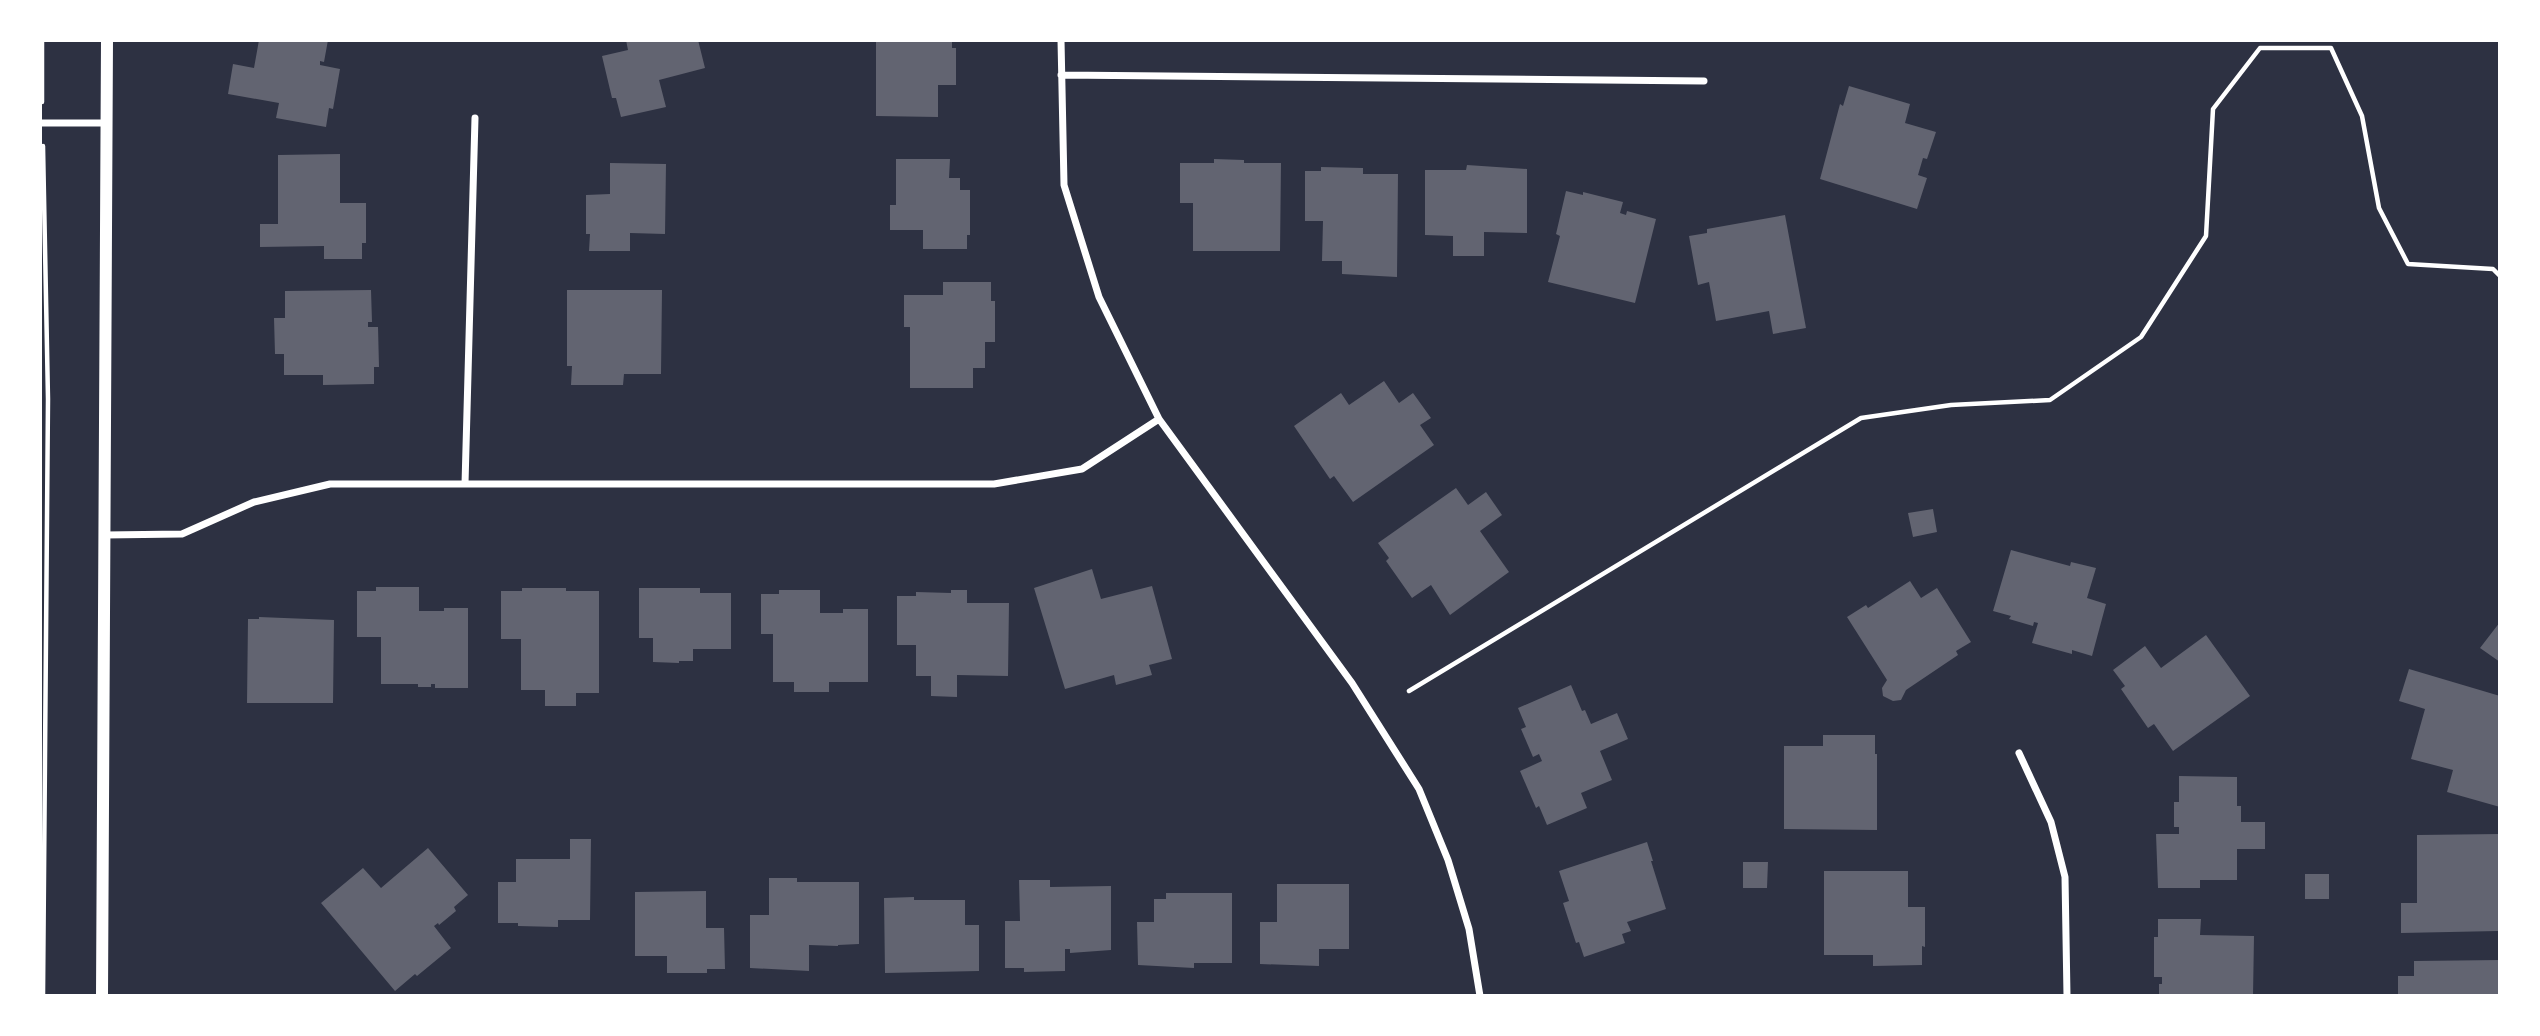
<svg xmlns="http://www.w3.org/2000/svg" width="2540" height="1036" font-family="Inter,sans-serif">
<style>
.building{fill:#626471}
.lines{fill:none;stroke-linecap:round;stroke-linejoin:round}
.path{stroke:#fff;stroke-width:4.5}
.minor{stroke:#fff;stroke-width:7}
.tertiary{stroke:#fff;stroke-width:12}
</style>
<rect width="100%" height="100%" fill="#2d3142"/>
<path class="building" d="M259,40H328L324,62L320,61V65L340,69L333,109L329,108L326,127L276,118L279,103L228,94L233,64L254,68Z
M626,40H698L705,68L659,80L666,107L621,117L616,98H612L602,56L628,50Z
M952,40V48H956V85H938V117L876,116V42Z
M1849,86L1910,104L1905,123L1936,132L1927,159L1923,158L1918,175L1927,178L1917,209L1820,179L1840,104L1843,106Z
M340,154V203H366V243H362V259H324V246L260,247V224H278V155Z
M896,159H950L949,178H960V190H970V235H967V249H923V230H890V205H896Z
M1214,159L1244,160V163H1281L1280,251H1193V203H1180V163H1214Z
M610,163L666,164L665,234L630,233V251H589L590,234H586V195L610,194Z
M1467,165L1527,169V233L1484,232V256H1453V236L1425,235V170H1466Z
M1321,167L1363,168V174H1398L1397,277L1342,274V261H1322L1323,221H1305V171H1321Z
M1566,191L1583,195V192L1623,202L1620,213L1626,215L1627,211L1656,219L1635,303L1548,282L1560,236L1556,234Z
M1785,215L1806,328L1773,334L1769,311L1716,321L1709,282L1698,285L1689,236L1707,233V229Z
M943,282H991V301H995V342H985V368H973V388H910V327H904V295H943Z
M371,290L372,322H368V327H378L379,367H374V384L323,385V375H284V354H275L274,318H285V291Z
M567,290H662L661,374H624L623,385H571L572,366H567Z
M1384,381L1399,403L1413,393L1431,418L1420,425L1434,445L1353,502L1334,476L1330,479L1294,426L1341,393L1349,405Z
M1456,488L1468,505L1486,492L1502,515L1480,531L1509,572L1450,615L1431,585L1412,598L1386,561L1389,558L1378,543Z
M1933,509L1937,532L1913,537L1908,513Z
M2011,550L2070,566L2071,562L2096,568L2087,598L2106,604L2092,656L2072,650V654L2032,643L2038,623L2034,622L2033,626L2009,619L2011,616L1993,611Z
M1092,569L1101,599L1152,586L1172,659L1149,665L1152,675L1116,685L1114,675L1065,689L1034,588Z
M1910,581L1921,598L1937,588L1971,642L1956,651L1958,655L1906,690L1901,700L1893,701L1883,696L1882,688L1887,680L1847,617L1866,605L1868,608Z
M376,587H419V611H444V608H468V688H435V684H431V687H418V684H381V637H357V591H376Z
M522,588H566V591H599V693H576V706H545V690H521V639H501V591H522Z
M639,588H700V593H731V649H693V661H679V663L653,662V638H639Z
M779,590H820V613H843V609H868V682H829V692H794V682H773V634H761V594H779Z
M951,590H967V603H1009L1008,676L957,675V697L931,696V676H916V645H897V596H916V592L951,593Z
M259,617L334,620L333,703H247L248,619H259Z
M2500,622V662L2480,648Z
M2206,635L2250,696L2173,751L2154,724L2148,728L2121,689L2125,686L2113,670L2145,646L2161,668Z
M2409,669L2500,696V807L2447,792L2453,770L2411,759L2425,709L2399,701Z
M1571,685L1582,711L1585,710L1591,724L1617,713L1628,739L1600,751L1612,780L1581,793L1587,808L1547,825L1539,806L1536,808L1520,771L1542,761L1539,754L1533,757L1521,729L1526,727L1518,708Z
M1823,735H1875V754H1877V830L1784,829V746H1823Z
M2179,776L2237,777V806H2241V822H2265V849H2237V880H2200V888H2158L2156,834H2179V827H2174V802H2179Z
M2500,834L2498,931L2401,933V903H2417V835Z
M570,839H591L590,920H558V927L518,926V923H498V882H516V859H570Z
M1647,842L1653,861H1651L1666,909L1627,922L1631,931L1622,934L1625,943L1584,957L1579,942L1576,943L1563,903L1569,901L1559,871Z
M428,848L468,895L454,907L456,911L439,925L438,923L434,926L451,948L417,976L415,974L395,991L321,903L363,868L381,888Z
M1743,862H1768L1767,888H1743Z
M1824,871H1908V907H1925V947L1922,946V965L1873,966V955H1824Z
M2305,874H2329V899H2305Z
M769,878H797V882H859V944L838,945V946L809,945V971L750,968V915H769Z
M1019,880H1050V887L1111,886V950L1070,953V949H1065V971L1024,972V968H1005V921H1020Z
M1277,884H1349V949H1319V966L1260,964V922H1277Z
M706,891V928H724L725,969H707V973H667V956H635V892Z
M1166,893H1232V963H1194V968L1138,965L1137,922H1154V899H1166Z
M914,897V900H965V925H979V971L885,973L884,898Z
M2158,919H2201L2200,935L2254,936L2253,996H2159V984H2162V977H2154V937H2158Z
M2500,960V996H2398V976H2414V961Z"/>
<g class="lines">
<path class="path" d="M42,40V102
M43,146L48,399L43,996
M1409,691L1861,418L1951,405L2050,400L2141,337L2206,236L2213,109L2260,48H2331L2362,116L2379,208L2408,264L2493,269L2500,276"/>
<path class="minor" d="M1061,40L1064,185L1099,297L1159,419L1352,683L1419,789L1448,860L1469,929L1480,996
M1061,75L1704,81
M40,123H107
M465,484L475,118
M105,535L182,534L254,502L330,484H994L1082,469L1159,419
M2019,753L2051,822L2065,877L2067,996"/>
<path class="tertiary" d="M102,996L107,40"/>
</g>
<rect width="2540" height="1036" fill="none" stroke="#ffffff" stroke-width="84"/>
</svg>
